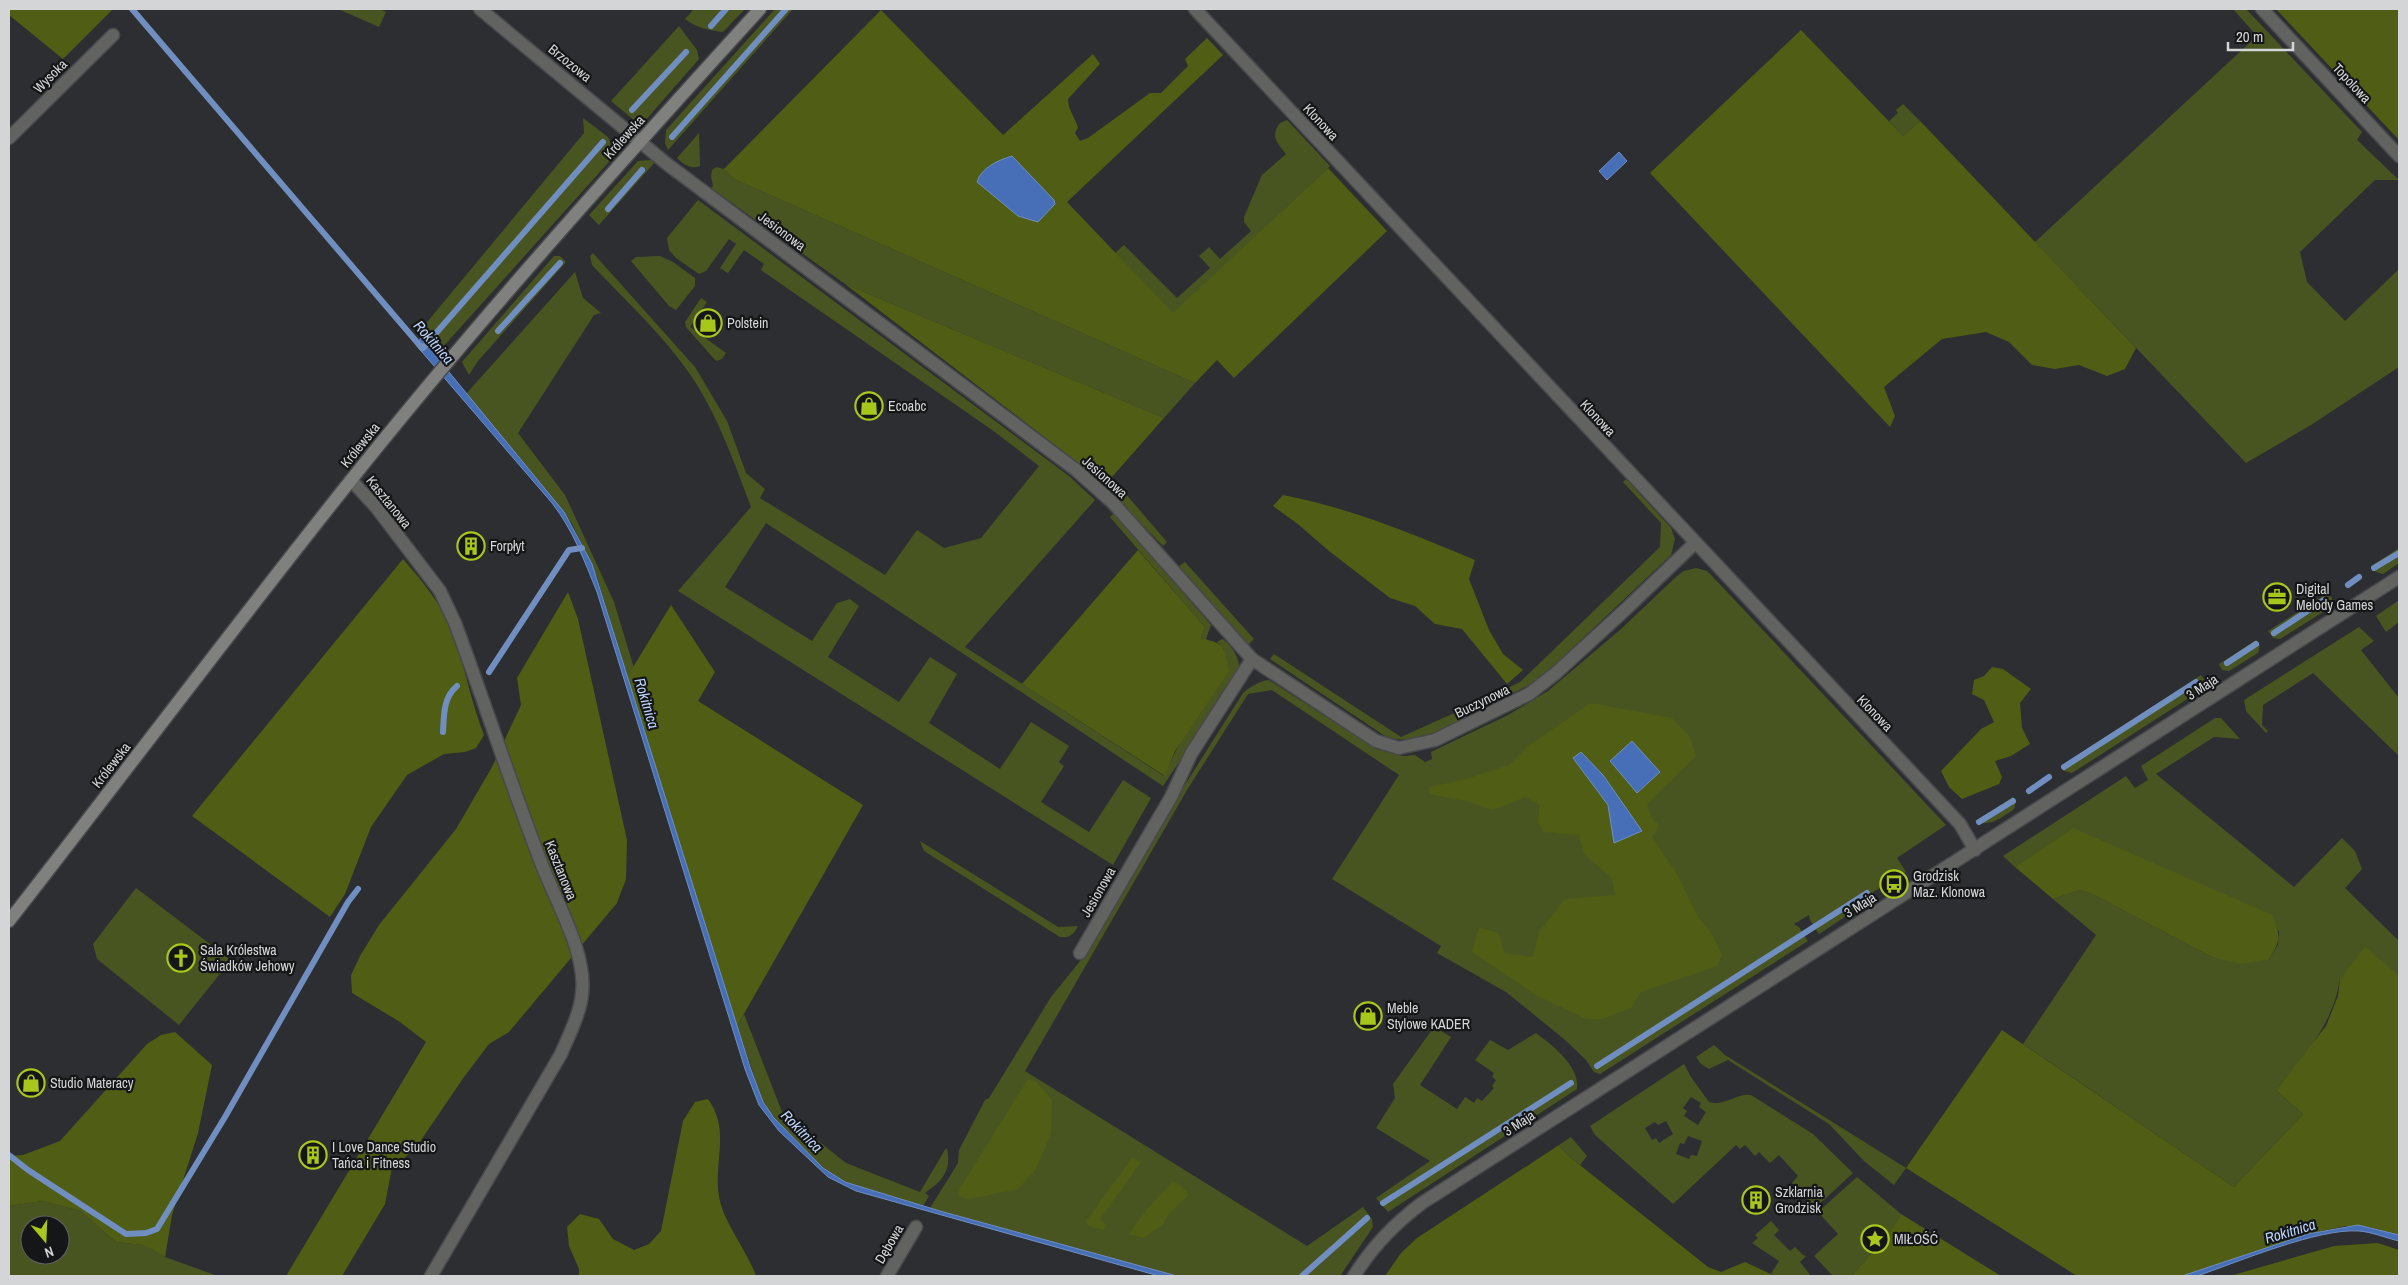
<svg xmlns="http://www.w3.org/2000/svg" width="2408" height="1285" font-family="'Archivo Narrow',sans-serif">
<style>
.green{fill:#495521;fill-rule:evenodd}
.forest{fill:#4f5e14}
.water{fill:#476fb7;stroke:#718ec1}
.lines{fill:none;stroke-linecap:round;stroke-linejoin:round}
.stream{stroke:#718ec1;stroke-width:6}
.minor-casing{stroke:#47494c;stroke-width:15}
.tertiary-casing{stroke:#47494c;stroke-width:15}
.secondary-casing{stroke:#47494c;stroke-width:15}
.minor{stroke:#626361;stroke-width:12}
.tertiary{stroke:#626361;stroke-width:12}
.secondary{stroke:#80817e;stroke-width:12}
.labels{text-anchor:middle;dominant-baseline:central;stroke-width:4.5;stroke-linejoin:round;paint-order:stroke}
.street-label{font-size:14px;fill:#d4d5d7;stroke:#151617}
.poi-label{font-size:14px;fill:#d4d5d7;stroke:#151617;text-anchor:start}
.water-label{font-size:15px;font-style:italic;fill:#bdd4fc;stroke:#151617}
</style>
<rect width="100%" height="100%" fill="#2c2e31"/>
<path class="green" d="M338,9H379L386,12L379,27Z
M694,9H745L723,32C709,30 696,28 685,19Z
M775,9H793L668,150L665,143L666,130Z
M2233,9H2246L2362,132L2357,140L2399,180H2375L2300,252L2307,282L2345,321L2399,269V367L2311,425L2246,463L2035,242L2257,36Z
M679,26L697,50L699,59L644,122H636L611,101Z
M1903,104L1920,121L1903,136L1889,121L1898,113L1896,110Z
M583,118L608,137L616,154L442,348L423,327L584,133Z
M1287,120L1330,166L1173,314L1115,253L1124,245L1177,298L1210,268L1199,256L1209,247L1220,259L1251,231L1244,222V217L1262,175L1286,154C1277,143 1270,136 1280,123Z
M699,133L700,166C691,170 683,164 677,158Z
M650,160L656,161L599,225L589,215L638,161Z
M716,167L724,169L734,179L1195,383L1164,418L845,284L711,188L713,186L711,176L712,170Z
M698,200L1069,476L1095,500L965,647L1164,776L1224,650L1217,642L1222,639C1230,643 1240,658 1239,667C1238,673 1234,678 1232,683L1163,786L766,523L725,587L812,641L837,603L850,599L859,606L828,657L899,702L930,657L957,674L929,723L1000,769L1031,722L1069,746L1059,762L1064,766L1041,802L1089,832L1123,780L1151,798L1113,865L678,591L751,507C734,462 716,410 687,370C660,332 624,299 592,265L590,256L593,253L695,367L727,421L746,473L765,489L760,498L885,575L917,530L944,548L981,538L1039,466L995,432L761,270L764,264L744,250L728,273L720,268L736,244L729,239L706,271L699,274L676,258L669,250L667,238Z
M554,256H560L566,262L478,361L469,375L462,362Z
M660,256L673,262L695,278V286L676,310L669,306L631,261L636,257Z
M575,272L583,298L601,313L594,315L518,433L565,495L614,602L634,668L627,677L597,577L572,524L466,394Z
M701,298L707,302L690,327L726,353L722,359L716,361L686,327L685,322Z
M1112,478L1167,542L1163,546L1104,486Z
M1626,479L1671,528L1675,539L1671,555L1546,673L1531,684L1485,707L1483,700L1520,682L1660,547L1661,523L1623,482Z
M1114,513L1211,625L1206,639L1201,638L1205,627L1110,517Z
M2399,548V563L2383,574L2376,572L2371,566Z
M1185,562L1254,639L1248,645L1179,566Z
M1696,568L1707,571L1712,576L1946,825L1897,858L1906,872L1873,892L1875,897L1819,934L1810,920L1809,915L1794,924L1799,927L1808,941L1600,1074L1594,1072L1586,1060L1564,1039L1506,992L1437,953L1441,946L1332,879L1399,775L1272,690L1248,694L1187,790L1025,1071L1307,1246L1363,1207L1372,1219L1373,1227L1340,1276H1177L930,1208L958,1163L959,1150L985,1100L989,1098L1051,997L1093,945L1183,788L1243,693C1250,687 1259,681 1269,680L1376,749L1403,756L1415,755L1425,762L1432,759L1431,752L1508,715L1548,691L1621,629L1677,576L1684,571Z
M2328,593L2333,600L2331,607L2280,639L2273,638L2268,631Z
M2399,600V622L2386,632L2376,616Z
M2359,627L2374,641L2361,650L2399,698V756L2313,673L2263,705L2262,725L2268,731L2266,733L2246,711L2244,700Z
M2256,640L2260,645L2258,653L2229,671L2222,670L2219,664Z
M1274,654L1401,737L1461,710L1466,717C1439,730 1415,747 1385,736L1270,659Z
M2201,675L2205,681L2203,689L2072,773L2064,771L2061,766Z
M2215,718H2221L2240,739L2214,737L2156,774L2294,887L2342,838L2355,851L2362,869L2345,888L2399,941V976L2340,979C2332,1027 2305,1053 2276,1090L2303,1114L2234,1187L2023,1044L2096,935L2053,899L2080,890L2092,894L2212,957L2269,959L2278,945L2279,931L2073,829L2015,867L2003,856L2126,776L2135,788L2148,780L2141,766Z
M2013,797L2016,802L2014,809C2002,817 1990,828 1975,821Z
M920,841L1058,927L1078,926C1074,934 1070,938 1060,937L924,851Z
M136,888L231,960L179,1025L97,959L93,944Z
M744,1014L782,1112L846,1163L920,1192L946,1148L947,1149C952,1171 942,1181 925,1193L929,1196L923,1206L845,1182L823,1168L780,1125L763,1102L737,1026Z
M1434,1027L1451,1037L1420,1085L1457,1109L1465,1097L1474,1103L1477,1098L1482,1101L1494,1088L1492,1086L1496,1080L1492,1077L1494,1073L1475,1060L1490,1040L1508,1050L1536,1033C1553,1046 1580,1066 1577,1089L1388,1212L1376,1198L1430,1161L1376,1128L1395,1098L1393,1084Z
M1714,1045L1725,1055L1906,1168L1894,1185L1864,1161L1829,1124L1728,1060L1709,1069L1701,1064L1696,1057Z
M1684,1064L1691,1077L1709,1102C1723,1107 1737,1093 1751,1095L1813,1134L1853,1173L1815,1208L1792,1183L1798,1176L1779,1155L1770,1163L1759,1152L1755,1156L1745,1145L1740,1149L1736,1145L1673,1204L1595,1135L1590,1126ZM1691,1097L1701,1103L1699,1107L1706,1112L1698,1125L1684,1116L1687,1111L1683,1108ZM1655,1122L1658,1125L1666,1121L1673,1134L1659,1143L1656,1138L1652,1140L1645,1128ZM1688,1136L1702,1141L1697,1156L1691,1155L1689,1159L1676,1154L1680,1143L1684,1144Z
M1571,1137L1587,1156L1580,1165L1566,1154L1559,1145Z
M1857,1177L1901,1214L1894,1226L1852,1276H1833L1814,1256L1838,1234L1818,1212Z
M43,1201L80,1211L116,1242L143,1245L165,1257L215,1275L9,1276V1206ZM30,1225H60V1255H30Z
M1771,1221L1779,1230L1774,1235L1790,1251L1795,1247L1803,1255L1806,1256L1800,1262L1811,1276H1775L1771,1274L1779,1261L1752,1243L1758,1238L1755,1235Z"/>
<path class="forest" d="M9,9H113L63,59L9,15Z
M2276,9H2399V140Z
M881,10L1003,135L1093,54L1100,64L1068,99L1069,107L1078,127L1075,133L1080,141L1088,138L1150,93H1161L1188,66L1185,59L1207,38L1223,55L1067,202L1173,313L1328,168L1387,231L1234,378L1217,360L1195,383L734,179L724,169Z
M1801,30L1903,136L1920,121L1923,124L2136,348L2125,369L2107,376L2079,365L2055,369L2032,365L2009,342L1986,332L1942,339L1884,387L1895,416L1890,427L1650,173Z
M845,284L1164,418L1104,486L1081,465Z
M1283,495C1351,508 1412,534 1475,560L1469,579L1489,630L1503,654L1523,670L1507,684L1462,629L1435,624L1415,606L1390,598L1329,551L1299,525L1273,506Z
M1138,550L1205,627L1201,638C1226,644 1224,647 1229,671L1175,751L1165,776L1022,684Z
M403,559C423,582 443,606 454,635C465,668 471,702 484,735L476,748L465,752L444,754L407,775L371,827L345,894L330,917L192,816Z
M568,592L578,619L627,840L626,879L617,903L509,1032L489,1044L464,1077L415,1149L392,1168L385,1204L342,1276H286L426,1042L400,1022L352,993L351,975L360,956L379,925L456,829L492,767L521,705L517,678Z
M671,605L715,672L698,701L863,805L737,1026L627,677Z
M1992,667L2003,669L2031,689L2020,703L2022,728L2030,744L2011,756L1995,761L2002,777L1999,784L1962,799L1949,787L1941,771L1981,729L1994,722L1984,700L1972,694L1974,680L1984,676Z
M1591,703L1672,718L1690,737L1696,756L1647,804L1651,817L1659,825L1652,837L1677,874L1698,917L1712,934L1722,955L1717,966L1641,992L1631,1008L1599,1020L1584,1018L1534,994L1472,952L1479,928L1499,933L1504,953L1533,957L1539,932L1565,899L1615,895L1612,878L1584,854L1579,835L1544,832L1538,822L1540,805L1525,797L1493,810L1466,801L1429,794L1430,787L1466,779L1509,765L1528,746Z
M2073,828L2272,915C2281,936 2281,941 2269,959L2242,964L2212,957L2092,894L2080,890L2053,899L2015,867Z
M2365,947L2399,976V1235L2369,1227L2345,1226L2308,1234L2182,1276H2077L1906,1168L2002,1030L2234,1187L2303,1114L2276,1090L2326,1026L2338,996L2340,979Z
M175,1032L212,1065L198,1133L172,1215L165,1257L143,1245L116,1242L80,1211L43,1201L9,1206V1156L23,1155L60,1141L147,1044L161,1035Z
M1028,1079L1037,1083L1052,1100L1051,1133L1036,1169L1018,1189L968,1199L958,1196L960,1188Z
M708,1099C731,1131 713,1162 719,1196C722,1220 748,1252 756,1276H579V1269L569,1246L567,1227L580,1214L599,1219L613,1239L634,1250L649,1244L661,1231L683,1121L695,1102Z
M1559,1145L1566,1154L1708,1267L1721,1272L1745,1262L1775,1276H1385L1401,1253L1417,1238Z
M1132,1158L1141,1162L1100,1219L1105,1224L1104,1230L1089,1226L1086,1221Z
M1172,1182L1177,1183L1189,1194L1168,1215L1161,1226L1144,1238L1129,1234L1148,1208Z
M1901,1214L2001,1276H1852L1894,1226Z
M2378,1243L2399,1250V1276H2230L2334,1246Z"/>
<path class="water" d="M1619,152L1627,161L1607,180L1599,171Z
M1012,156L1054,200L1055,204L1038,222L1018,216L977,182C981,168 998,160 1012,156Z
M421,338L564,512L592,564L750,1067L763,1102L774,1118L823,1168L845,1182L940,1211L1177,1276H1159L856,1191L828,1177L779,1131L759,1105L745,1069L597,592C584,560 573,530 552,503L416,345Z
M1632,741L1660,772L1637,793L1610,761Z
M1581,752L1603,775L1642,831L1614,843L1608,805L1573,758Z
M2358,1225L2399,1235V1241C2386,1238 2372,1232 2359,1231C2318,1228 2238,1262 2197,1276H2182L2308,1234Z"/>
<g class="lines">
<path class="stream" d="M132,9L422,348
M711,26L726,9
M632,110L686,52
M672,137L786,9
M608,209L642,170
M498,331L560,263
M423,348L603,142
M2374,568L2399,553
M2348,585L2359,577
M2274,633L2324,600
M2227,663L2256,644
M489,672L569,550L582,548
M443,732C444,715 443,698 457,686
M2064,767L2196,682
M2029,791L2049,777
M1979,822L2013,801
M1597,1066L1867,893
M9,1155L28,1170L126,1234L146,1233L157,1229L225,1117L348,902L358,889
M1383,1203L1571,1083
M1302,1276L1367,1218"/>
<g class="minor-casing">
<path id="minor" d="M480,9L667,164L1076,470L1113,503L1252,659L1191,754L1171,797L1080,953
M1195,9L1960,824L1975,850
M2262,9L2399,156
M9,138L113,35
M351,480L376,507L440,591L455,623C485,703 511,785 542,865C556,902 587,953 582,994C580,1014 569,1035 561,1054L431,1276
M1252,659L1376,741L1399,748L1435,740L1529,694L1556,673L1626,609L1695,543
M887,1276L916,1227"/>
</g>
<g class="tertiary-casing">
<path id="tertiary" d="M1354,1276C1372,1247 1394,1224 1422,1203L2399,577"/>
</g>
<g class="secondary-casing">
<path id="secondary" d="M9,921C124,774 235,625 351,480C481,317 620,163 760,9"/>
</g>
<use href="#minor" class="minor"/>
<use href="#tertiary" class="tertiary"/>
<use href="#secondary" class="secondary"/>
</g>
<defs>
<g id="shop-ring" transform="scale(1.4375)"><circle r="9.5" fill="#151617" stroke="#a8c71c" stroke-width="1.5"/><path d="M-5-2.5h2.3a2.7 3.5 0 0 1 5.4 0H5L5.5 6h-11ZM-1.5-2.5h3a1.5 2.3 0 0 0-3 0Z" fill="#a8c71c"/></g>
<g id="building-ring" transform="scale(1.4375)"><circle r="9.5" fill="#151617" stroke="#a8c71c" stroke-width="1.5"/><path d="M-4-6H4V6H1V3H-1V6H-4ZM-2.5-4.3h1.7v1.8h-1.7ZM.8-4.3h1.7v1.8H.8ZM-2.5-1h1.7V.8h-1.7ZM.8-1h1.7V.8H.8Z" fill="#a8c71c"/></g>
<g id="office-ring" transform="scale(1.4375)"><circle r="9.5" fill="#151617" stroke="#a8c71c" stroke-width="1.5"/><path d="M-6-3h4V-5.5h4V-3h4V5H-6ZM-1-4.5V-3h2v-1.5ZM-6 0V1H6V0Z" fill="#a8c71c"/></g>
<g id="bus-ring" transform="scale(1.4375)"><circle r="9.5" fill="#151617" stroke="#a8c71c" stroke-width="1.5"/><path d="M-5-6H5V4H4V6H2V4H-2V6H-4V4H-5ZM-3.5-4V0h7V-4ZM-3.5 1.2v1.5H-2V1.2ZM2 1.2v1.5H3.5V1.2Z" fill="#a8c71c"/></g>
<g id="church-ring" transform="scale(1.4375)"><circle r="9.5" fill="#151617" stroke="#a8c71c" stroke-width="1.5"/><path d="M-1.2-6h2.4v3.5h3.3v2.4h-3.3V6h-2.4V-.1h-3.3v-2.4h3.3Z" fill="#a8c71c"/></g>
<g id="sight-ring" transform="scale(1.4375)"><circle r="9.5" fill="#151617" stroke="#a8c71c" stroke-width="1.5"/><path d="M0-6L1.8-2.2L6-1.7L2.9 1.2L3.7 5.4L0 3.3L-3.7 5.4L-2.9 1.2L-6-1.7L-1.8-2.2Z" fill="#a8c71c"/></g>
</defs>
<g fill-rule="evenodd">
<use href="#shop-ring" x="708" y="323"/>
<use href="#shop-ring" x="869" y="406"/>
<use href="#building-ring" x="471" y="546"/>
<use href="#office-ring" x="2277" y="597"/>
<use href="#bus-ring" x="1894" y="884"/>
<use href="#church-ring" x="181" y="958"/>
<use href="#shop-ring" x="1368" y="1016"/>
<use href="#shop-ring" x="31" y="1083"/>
<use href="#building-ring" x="313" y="1155"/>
<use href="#building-ring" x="1756" y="1200"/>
<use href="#sight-ring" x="1875" y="1239"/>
</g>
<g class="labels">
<g class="street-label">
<text transform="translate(570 63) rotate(39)">Brzozowa</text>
<text transform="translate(50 76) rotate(-45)">Wysoka</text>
<text transform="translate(2352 83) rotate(47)">Topolowa</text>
<text transform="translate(1321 122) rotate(47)">Klonowa</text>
<text transform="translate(624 137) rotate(-48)">Królewska</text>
<text transform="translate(782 231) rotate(37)">Jesionowa</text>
<text transform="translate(1598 418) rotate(47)">Klonowa</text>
<text transform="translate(360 445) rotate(-51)">Królewska</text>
<text transform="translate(1105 477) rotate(42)">Jesionowa</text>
<text transform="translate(389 502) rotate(51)">Kasztanowa</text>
<text transform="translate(2202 687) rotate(-33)">3 Maja</text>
<text transform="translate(1482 701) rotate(-26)">Buczynowa</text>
<text transform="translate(1875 713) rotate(46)">Klonowa</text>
<text transform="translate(111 765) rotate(-52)">Królewska</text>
<text transform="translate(561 870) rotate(68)">Kasztanowa</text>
<text transform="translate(1098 892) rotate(-60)">Jesionowa</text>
<text transform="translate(1860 905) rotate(-32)">3 Maja</text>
<text transform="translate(1519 1123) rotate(-33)">3 Maja</text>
<text transform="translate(889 1244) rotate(-60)">Dębowa</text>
</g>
<g class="poi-label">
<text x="727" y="323">Polstein</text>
<text x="888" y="406">Ecoabc</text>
<text x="490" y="546">Forpłyt</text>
<text x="2296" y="589">Digital<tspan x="2296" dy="16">Melody Games</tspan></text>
<text x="1913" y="876">Grodzisk<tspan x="1913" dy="16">Maz. Klonowa</tspan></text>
<text x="200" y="950">Sala Królestwa<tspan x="200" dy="16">Świadków Jehowy</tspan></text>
<text x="1387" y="1008">Meble<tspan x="1387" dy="16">Stylowe KADER</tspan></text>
<text x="50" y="1083">Studio Materacy</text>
<text x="332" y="1147">I Love Dance Studio<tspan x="332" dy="16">Tańca i Fitness</tspan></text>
<text x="1775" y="1192">Szklarnia<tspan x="1775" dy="16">Grodzisk</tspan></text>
<text x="1894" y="1239">MIŁOŚĆ</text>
</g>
<g class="water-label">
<text transform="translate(434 342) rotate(49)">Rokitnica</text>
<text transform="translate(647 703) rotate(73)">Rokitnica</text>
<text transform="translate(802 1131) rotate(46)">Rokitnica</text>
<text transform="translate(2290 1231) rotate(-17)">Rokitnica</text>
</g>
</g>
<rect width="2408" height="1285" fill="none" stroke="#d4d5d7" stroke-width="20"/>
<g transform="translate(45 1240) rotate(161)"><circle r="24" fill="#151617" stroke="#616264"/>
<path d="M0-4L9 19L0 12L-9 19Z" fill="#a8c71c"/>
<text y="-8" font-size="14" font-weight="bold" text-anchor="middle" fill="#d4d5d7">N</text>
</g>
<path d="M2228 42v8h65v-8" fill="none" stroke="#d4d5d7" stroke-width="2.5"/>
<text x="2236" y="42" font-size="15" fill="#d4d5d7" stroke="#151617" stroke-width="4" paint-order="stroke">20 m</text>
</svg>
